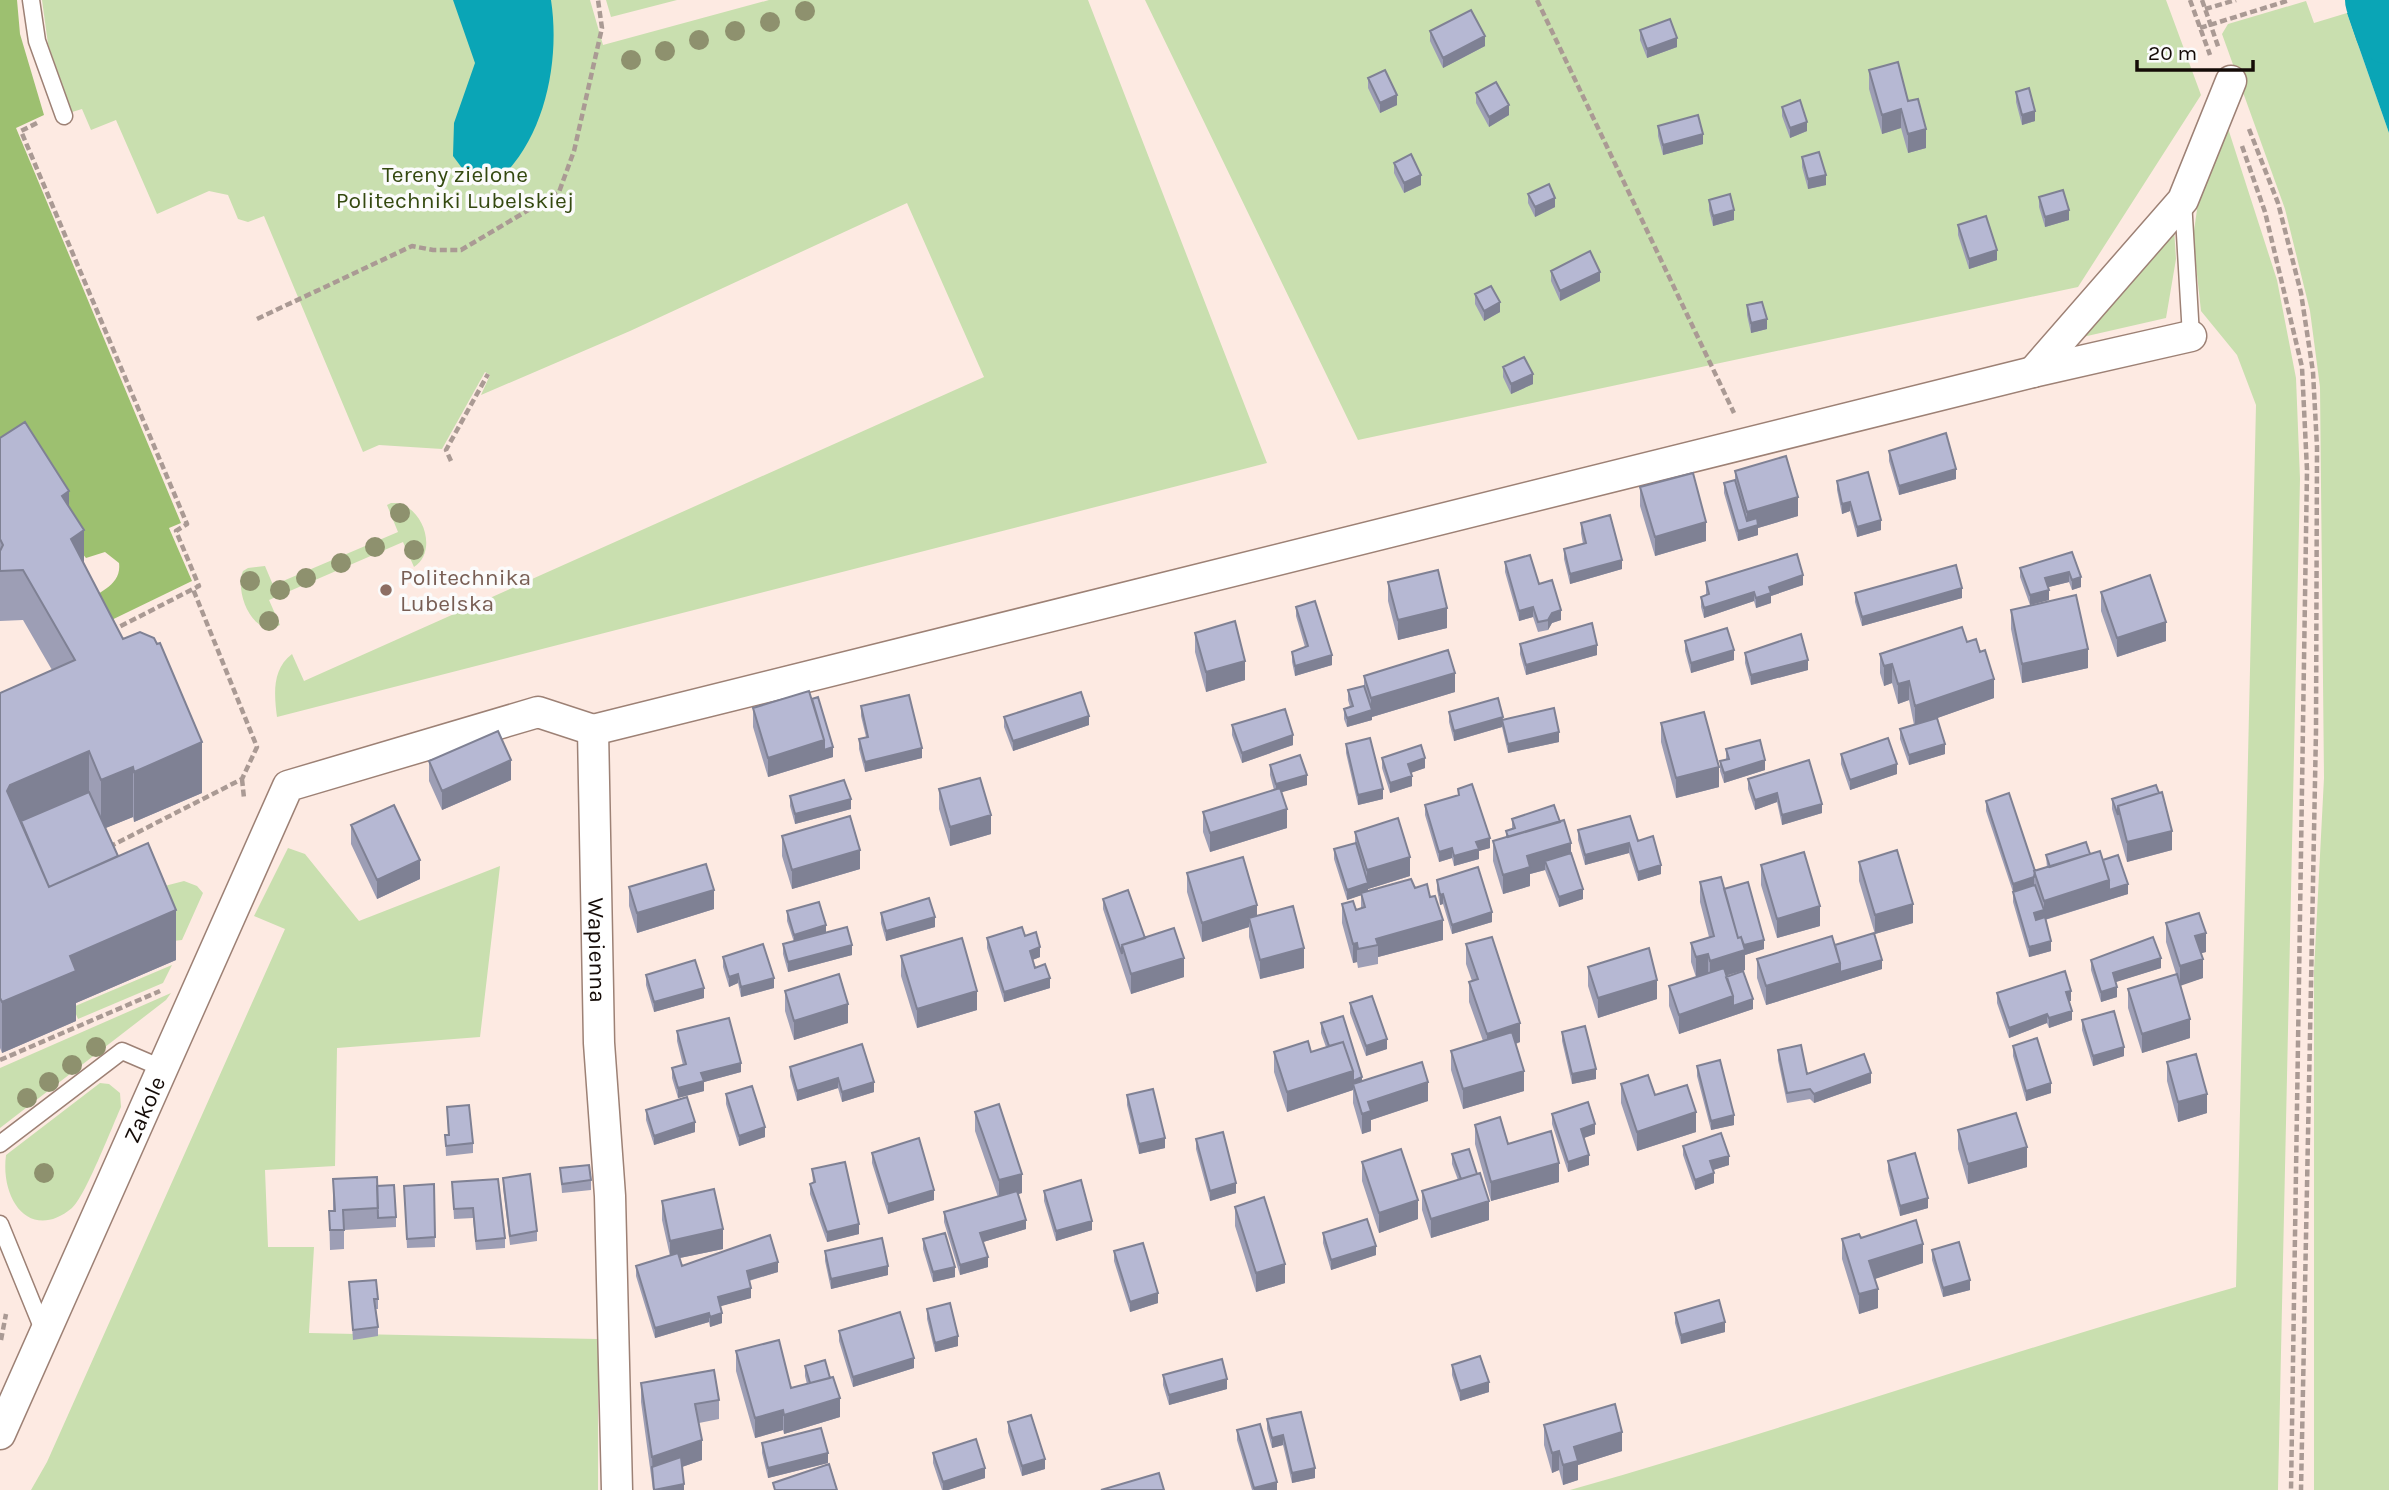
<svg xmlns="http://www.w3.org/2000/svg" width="2389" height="1490" font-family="Karla,sans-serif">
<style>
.green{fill:#c9dfaf}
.forest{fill:#9dc070}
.water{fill:#0aa5b6}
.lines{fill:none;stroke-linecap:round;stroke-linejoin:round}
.river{stroke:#0aa5b6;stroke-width:68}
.service-casing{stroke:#9d8175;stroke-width:19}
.minor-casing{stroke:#9d8175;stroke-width:33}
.path{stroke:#aa9a94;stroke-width:4.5;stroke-dasharray:7 3.5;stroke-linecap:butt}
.service{stroke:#fff;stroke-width:16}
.minor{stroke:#fff;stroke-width:30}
.tree{fill:#8e916e}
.wall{fill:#9d9eb5}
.shaded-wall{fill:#7f8194}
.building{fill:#b6b8d3;stroke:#7f8194;stroke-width:2}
.education-dot{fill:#8d6e63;stroke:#fbfbfb;stroke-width:2.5}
.labels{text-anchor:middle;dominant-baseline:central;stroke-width:7;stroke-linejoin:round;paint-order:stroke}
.park-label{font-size:23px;fill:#344910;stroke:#fbfbfb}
.education-label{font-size:23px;fill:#785e54;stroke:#fbfbfb;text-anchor:start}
.street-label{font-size:23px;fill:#140b07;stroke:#fbfbfb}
</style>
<rect width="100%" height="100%" fill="#fdeae2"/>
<path class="green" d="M42,0H590L603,45L769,0H1088L1267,463L277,717C274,694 272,669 292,654L304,681L984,377L907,203L630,331L481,395L490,375L485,372L442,449L379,445L363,452L264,216L248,222L238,219L228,195L209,191L157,214L116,120L91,130L82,109L72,112L48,44Z
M606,0H677L611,17Z
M1145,0H2166L2201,95L2078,287L1358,440Z
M2306,1L2314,23L2347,13L2389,133V1490H2314V971L2324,778L2320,387L2310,311L2285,209L2222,34L2228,24Z
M2225,119L2277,280L2296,378L2300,479L2278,1490H1570C1793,1427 2013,1350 2236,1287L2256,405L2237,355L2201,311L2193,238L2200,188Z
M2174,228L2176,259L2166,318L2074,339Z
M391,503C421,501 440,550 414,567L403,542L269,600L280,625C253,640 234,591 243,571L248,568L265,566L273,585L276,584L398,532L387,505Z
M288,848L305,854L359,921L500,866L480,1037L337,1048L335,1166L265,1170L268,1247H314L309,1333L598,1339V1490H31L47,1462L285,929L254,916Z
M184,881L197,886L203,893L182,940L173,941L153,889Z
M172,965L163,983L78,1019L73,1007Z
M171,993L166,1000L0,1128V1068Z
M100,1083L109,1084L120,1093L121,1107C112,1127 85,1197 72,1208C31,1242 0,1201 6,1155Z"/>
<path class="forest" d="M0,0H17L20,34L44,115L16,128L181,523L169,528L192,581L95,628L82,603C98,593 122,585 119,563L105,552L86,558L0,452Z"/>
<path class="water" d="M453,0H551C560,59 546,133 503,176L477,178L465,172L453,156L454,123L475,63Z
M2389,1V133L2347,13Z"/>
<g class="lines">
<path class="river" d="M2379,0L2389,30"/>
<g class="service-casing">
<path id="service" d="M31,0L37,41L64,116
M2183,200L2191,336
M0,1144L122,1051L164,1069
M0,1224L44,1332"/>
</g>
<g class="minor-casing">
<g id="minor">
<path d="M2033,372L2183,200L2231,81"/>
<path d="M593,730L2033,372L2191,336"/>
<path id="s1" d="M0,1434L288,786L538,712L593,730L599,1043L610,1196L617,1490"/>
</g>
</g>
<path class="path" d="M1537,0L1734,413
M2190,0L2210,55
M2202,0L2219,49
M2205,9L2236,0
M2200,28L2290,0
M37,123L21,131L187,524L176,531L199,586L113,630
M2249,129L2278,203L2301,293L2313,372L2317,447L2316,731L2301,1490
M2242,146L2265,212L2302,367L2307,470L2291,1490
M257,319L412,246L433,250H461L559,192L574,151L602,28L598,0
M451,461L446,450L488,374
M242,779L244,798
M109,847L242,779L257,747L193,589
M0,1060L160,991
M1,1340L6,1314"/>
<use href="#service" class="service"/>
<use href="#minor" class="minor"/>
</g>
<g class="tree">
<circle cx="805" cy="11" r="10"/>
<circle cx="770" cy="22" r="10"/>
<circle cx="735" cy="31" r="10"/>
<circle cx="699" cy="40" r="10"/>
<circle cx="665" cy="51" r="10"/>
<circle cx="631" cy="60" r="10"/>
<circle cx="400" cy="513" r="10"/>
<circle cx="375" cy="547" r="10"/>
<circle cx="414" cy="550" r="10"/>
<circle cx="341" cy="563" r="10"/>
<circle cx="306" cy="578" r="10"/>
<circle cx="250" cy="581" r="10"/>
<circle cx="280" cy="590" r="10"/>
<circle cx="269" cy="621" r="10"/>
<circle cx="96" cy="1047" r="10"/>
<circle cx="72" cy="1065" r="10"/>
<circle cx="49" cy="1082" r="10"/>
<circle cx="27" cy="1098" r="10"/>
<circle cx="44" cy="1173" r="10"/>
</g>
<path class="wall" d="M1640,30L1677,47L1647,58L1640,40Z
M1430,31L1485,46L1443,68L1430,41Z
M1869,70L1908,101L1926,148L1908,153L1901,128L1882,134L1869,89Z
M1368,78L1397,105L1380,113L1368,88Z
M2016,92L2035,121L2022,125L2016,102Z
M1476,93L1509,115L1489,127L1476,103Z
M1782,107L1807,131L1790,138L1782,116Z
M1658,126L1703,144L1663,155L1658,136Z
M1802,157L1826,185L1808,189L1802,167Z
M1394,163L1421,185L1404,193L1394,173Z
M1528,194L1555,207L1535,217L1528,203Z
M2039,197L2069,220L2045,227L2039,207Z
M1709,200L1734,220L1713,226L1709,210Z
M1958,225L1997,260L1969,269L1958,235Z
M1551,271L1600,281L1560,301L1551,281Z
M1475,294L1500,312L1484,321L1475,304Z
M1747,305L1767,329L1751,333L1747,315Z
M1503,367L1533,384L1511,394L1503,377Z
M0,437L69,507L84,564L202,793L134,822L133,817L105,828L118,856L176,960L76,1003V1021L2,1053L0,1048V693L52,670L23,620L0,621Z
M1889,451L1956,479L1899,495L1889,461Z
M1735,471L1798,516L1758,528V535L1738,541L1724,493V483L1735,480Z
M1837,481L1881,530L1857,537L1850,511L1842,514L1837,490Z
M1640,487L1706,541L1655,556L1640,506Z
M1581,523L1622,569L1570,584L1564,559V549L1583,544L1581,533Z
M2072,552L2081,587L2072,590L2069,582L2048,587L2049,600L2030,605L2020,577V568Z
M1505,562L1539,584L1561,620L1552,623L1548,630L1538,632L1533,617L1519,621L1505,572Z
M1388,582L1447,628L1398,640L1388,601Z
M1706,582L1803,585L1771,596V603L1756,608L1754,601L1704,618L1701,607V597L1706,595Z
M2101,592L2166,641L2117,657L2101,611Z
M1855,593L1962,598L1862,626L1855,602Z
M1296,607L1332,665L1295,676L1292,662V652L1305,647L1296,616Z
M2011,610L2088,668L2022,683L2011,629Z
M1195,633L1245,680L1206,692L1195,652Z
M1685,641L1734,660L1691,673L1685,651Z
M1967,642L1994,698L1937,718L1945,754L1909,765L1900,739V729L1914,725L1909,700L1898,704L1892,683L1884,686L1880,673V654Z
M1520,644L1597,655L1526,675L1520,654Z
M1745,653L1808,670L1751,685L1745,663Z
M1364,676L1455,692L1372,717V720L1347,727L1344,719V709L1350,707L1348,700V690L1364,686Z
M861,706L922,758L865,772L859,749V739L866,737L861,716Z
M753,708L833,757L768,777L753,727Z
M1449,712L1503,720L1559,742L1508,753L1502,727L1454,741L1449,722Z
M1004,717L1089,725L1013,751L1004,727Z
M1661,723L1719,787L1676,798L1661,742Z
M1232,725L1293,745L1242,763L1232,735Z
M1346,744L1383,799L1358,805L1346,753Z
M1726,749L1765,770L1724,783L1720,771V761L1726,760Z
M1841,754L1897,774L1850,790L1841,764Z
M1382,758L1425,768L1410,773L1412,786L1390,793L1382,768Z
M429,761L511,780L442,810L429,781Z
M1270,765L1307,785L1281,792L1287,828L1210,852L1203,832V812L1274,790L1270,775Z
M1748,779L1822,813L1782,825L1777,802L1755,810L1748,789Z
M939,789L991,834L950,846L939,809Z
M1458,789L1490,848L1479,851V859L1454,866L1452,858L1439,862L1425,815V805L1458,795Z
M790,796L851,809L795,824L790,806Z
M2112,799L2172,850L2127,862L2112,809Z
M1986,801L2035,871L2047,868L2046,855L2090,854L2103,860L2128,894L2045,920L2051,951L2029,957L2013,902V892L1986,811Z
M1512,819L1571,853L1583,899L1559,907L1545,870L1530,874V886L1503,894L1493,861V841L1506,837V831L1512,829Z
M351,825L420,879L377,899L351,844Z
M1578,830L1638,841L1661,874L1638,881L1629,853L1585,865L1578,840Z
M1355,832L1410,876L1368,889V891L1415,888L1443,940L1378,957V964L1358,968L1357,962L1353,963L1342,923V904L1356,910L1361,908V895L1347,900L1334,859V849L1355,843Z
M782,836L860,869L792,889L782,856Z
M1859,862L1913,923L1875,934L1859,881Z
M1761,865L1820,926L1777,938L1761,885Z
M1187,873L1257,916L1304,968L1260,979L1249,937V927L1202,942L1187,892Z
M1437,880L1492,922L1452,934L1443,904L1440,905L1437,890Z
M1700,882L1724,889L1764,949L1745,955V970L1726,976L1753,1009L1679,1034L1669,1006V986L1708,973L1696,977L1691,962V943L1709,937L1700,902Z
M629,887L714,909L637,933L629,906Z
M1103,899L1145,938L1184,977L1131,994L1103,909Z
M787,911L826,933L852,955L788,972L783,954V944L794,942L787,921Z
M881,913L935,927L886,941L881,923Z
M2166,923L2206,952L2201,953L2203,978L2180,985L2190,1038L2142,1053L2128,1008V989L2176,974L2166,942Z
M1025,936L1040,957L1032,960L1035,968L1050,988L1004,1002L987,948V938Z
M1466,944L1520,1042L1516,1044L1524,1091L1463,1109L1451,1070V1051L1483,1041L1469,1002V982L1472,981L1466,964Z
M1835,945L1882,969L1766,1005L1757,978V959Z
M901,956L977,1010L917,1028L901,976Z
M723,957L774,988L741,997L738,983L729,987L723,967Z
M2091,960L2161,968L2115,982L2117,997L2101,1002L2091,970Z
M1588,967L1657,999L1598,1018L1588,986Z
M646,975L704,998L654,1012L646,985Z
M785,991L848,1023L794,1040L785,1011Z
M1997,993L2071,1001H2069L2072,1020L2049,1028L2047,1023L2009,1038L1997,1003Z
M1350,1003L1387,1049L1366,1056L1350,1013Z
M2082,1020L2124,1056L2093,1066L2082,1030Z
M1321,1023L1362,1081L1428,1101L1371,1120V1131L1362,1134L1353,1103V1090L1287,1112L1274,1072V1052H1311L1326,1047L1321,1033Z
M677,1031L741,1072L704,1082V1091L678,1098L672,1078V1068L683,1065L677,1041Z
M1562,1032L1596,1079L1572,1084L1562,1041Z
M862,1044L874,1092L842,1102L838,1088L797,1101L790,1076V1067Z
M2013,1046L2051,1093L2026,1101L2013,1056Z
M1778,1050L1807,1074L1871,1083L1814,1103L1810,1099L1787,1103L1778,1060Z
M2167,1062L2207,1113L2178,1122L2167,1081Z
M1697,1066L1734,1125L1711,1130L1697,1076Z
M1621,1084L1655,1095L1696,1132L1637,1151L1621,1103Z
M726,1094L765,1137L739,1146L726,1104Z
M1127,1095L1165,1148L1139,1154L1127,1105Z
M447,1107L473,1143V1153L446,1156L445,1135H448Z
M646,1110L695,1132L654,1145L646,1120Z
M975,1112L1022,1193L1018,1194L1026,1229L983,1242L988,1267L960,1275L944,1222V1212L998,1197L975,1131Z
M1552,1114L1595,1134L1584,1138L1589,1165L1568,1172L1552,1124Z
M1475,1125L1508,1144L1559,1182L1491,1201L1475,1144Z
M1958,1130L2027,1167L1968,1184L1958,1149Z
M1196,1139L1236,1193L1210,1201L1196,1149Z
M1683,1146L1729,1165L1713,1170L1714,1183L1695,1190L1683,1155Z
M872,1153L934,1200L888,1214L872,1163Z
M1452,1154L1489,1220L1431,1238L1422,1210V1191L1458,1180L1452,1164Z
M1888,1161L1928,1208L1900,1216L1888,1171Z
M1362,1162L1418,1219L1379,1233L1362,1181Z
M560,1168L591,1180V1190L562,1193Z
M812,1169L859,1234L827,1242L810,1194V1184L813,1183Z
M503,1178L537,1231V1241L510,1245L503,1188Z
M333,1179L377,1186L396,1217V1227L344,1230V1249L330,1250L329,1211H333Z
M452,1182L505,1238V1248L476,1250L473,1218L454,1219Z
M434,1184L435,1247L407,1248L404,1186Z
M1044,1191L1092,1230L1056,1241L1044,1201Z
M662,1201L723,1249L680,1258L682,1266L778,1272L749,1281L751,1298L720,1306L722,1323L710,1327L709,1322L655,1338L636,1276V1266L670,1256L662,1220Z
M1235,1207L1285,1283L1256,1292L1235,1226Z
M1323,1233L1376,1255L1331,1270L1323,1243Z
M1861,1238L1923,1263L1874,1279L1878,1308L1859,1314L1842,1259V1239Z
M923,1239L955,1277L933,1282L923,1249Z
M1932,1250L1970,1290L1943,1297L1932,1260Z
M825,1251L888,1275L831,1289L825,1261Z
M1114,1251L1158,1303L1130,1312L1114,1261Z
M349,1282L378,1299V1309H376L378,1327V1336L353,1340Z
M927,1309L958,1346L935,1352L927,1319Z
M1675,1313L1725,1332L1681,1344L1675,1323Z
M839,1331L914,1368L853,1387L839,1341Z
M736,1351L791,1388L807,1384L805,1376V1366L840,1417L784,1434L783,1430L755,1438L736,1371Z
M1452,1365L1489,1392L1460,1401L1452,1375Z
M1163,1375L1227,1389L1169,1405L1163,1385Z
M641,1383L719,1400V1419L699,1423L702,1460L682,1467L684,1490H653L641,1402Z
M1301,1412L1315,1478L1292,1483L1283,1445L1272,1448L1267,1429V1419Z
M1008,1422L1045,1469L1022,1476L1008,1432Z
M1544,1425L1622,1451L1578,1465V1480L1563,1485L1559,1470L1552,1473L1544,1445Z
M1237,1430L1277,1490H1252L1237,1440Z
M762,1443L828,1463L768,1478L762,1453Z
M933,1453L985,1478L948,1490H942L933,1463Z"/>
<path class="shaded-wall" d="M1485,36V46L1443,68V58Z
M1677,38V47L1647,58V49Z
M1397,95V105L1380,113V103Z
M1509,105V115L1489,127V117Z
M1901,109V128L1882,134V115Z
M2035,111V121L2022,125V115Z
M1807,122V131L1790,138V128Z
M1926,129V148L1908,153V134Z
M1703,134V144L1663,155V145Z
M1421,175V185L1404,193V183Z
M1826,175V185L1808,189V179Z
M1555,198V207L1535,217V207Z
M1734,210V220L1713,226V216Z
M2069,210V220L2045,227V217Z
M1997,250V260L1969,269V259Z
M1600,272V281L1560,301V291Z
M1500,302V312L1484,321V311Z
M1767,319V329L1751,333V323Z
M1533,374V384L1511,394V384Z
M1956,469V479L1899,495V486Z
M69,491V541L62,496Z
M1798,497V516L1758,528V535L1738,541V531L1747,528V512Z
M1850,502V511L1842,514V504Z
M1881,520V530L1857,537V527Z
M1706,522V541L1655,556V537Z
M84,530V581L71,539Z
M1622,560V569L1570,584V574Z
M2069,572V582L2045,588V578Z
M1803,575V585L1771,596V603L1756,608V598L1769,587Z
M2081,577V587L2072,590V580Z
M1962,588V598L1862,626V617Z
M2049,590V600L2030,605V595Z
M1754,592V601L1704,618V608Z
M1533,607V617L1519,621V611Z
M1447,608V628L1398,640V620Z
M1561,610V620L1552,623L1548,630V620L1552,613Z
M2166,622V641L2117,657V638Z
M1597,645V655L1526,675V665Z
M2088,649V668L2022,683V664Z
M1734,650V660L1691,673V663Z
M1332,655V665L1295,676V666Z
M1808,660V670L1751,685V675Z
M1245,661V680L1206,692V672Z
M1892,664V683L1884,686V666Z
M1455,673V692L1372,717V720L1347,727V718L1371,710V698Z
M1994,679V698L1915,726V706Z
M1909,681V700L1898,704V684Z
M1089,716V725L1013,751V741Z
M1503,717L1502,727L1454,741V731Z
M1559,732V742L1508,753V744Z
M1293,735V745L1242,763V753Z
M824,740L833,747V757L768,777V758Z
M202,742V793L134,822V772Z
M1945,744V754L1909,765V755Z
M922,748V758L865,772V762Z
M89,751V802L10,836L7,791L10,785Z
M1425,758V768L1408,774V764Z
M511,760V780L442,810V791Z
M1765,760V770L1724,783V773Z
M1897,764V774L1850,790V780Z
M133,767V817L101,830V780Z
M1719,767V787L1676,798V778Z
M1307,775V785L1276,794V784Z
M1412,776V786L1390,793V783Z
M1383,789V799L1358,805V795Z
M1777,793V802L1755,810V800Z
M851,799V809L795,824V814Z
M1822,804V813L1782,825V815Z
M1287,809V828L1210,852V833Z
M991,815V834L950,846V827Z
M2172,831V850L2127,862V842Z
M1490,838V848L1479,851V859L1454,866V856L1476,842Z
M1571,843V863L1545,861V870L1530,874V886L1503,894V875L1527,856Z
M1629,843V853L1585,865V855Z
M1452,848V858L1439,862V852Z
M860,850V869L792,889V870Z
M1410,857V876L1368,889V893L1347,900V890L1367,883V870Z
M420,860V879L377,899V880Z
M1661,865V874L1638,881V872Z
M2034,877V887L2013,894V884Z
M2109,880L2128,884V894L2034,923V913L2044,910V901Z
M1583,889V899L1559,907V897Z
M714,890V909L637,933V913Z
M1443,894V904L1440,905V895Z
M1913,904V923L1875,934V915Z
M1257,905V925L1249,918V927L1202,942V923Z
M1820,906V926L1777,938V919Z
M176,910V960L76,1003V1021L2,1053V1002L70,956Z
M1492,912V922L1452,934V925Z
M935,917V927L886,941V931Z
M1443,920V940L1378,957V945L1376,939Z
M826,925V935L794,945V935Z
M2206,933V952L2195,955V936Z
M1764,940V949L1745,955V970L1710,980V961L1738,947Z
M2051,941V951L2029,957V947Z
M1357,943V962L1353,963V944Z
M852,945V955L788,972V962Z
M1040,947V957L1030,961V951Z
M1304,948V968L1260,979V960Z
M1708,954V973L1696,977V957Z
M1184,958V977L1131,994V974Z
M2161,958V968L2113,983V973Z
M2203,959V978L2180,986V966Z
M1882,960V969L1840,982V972Z
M1840,963V982L1766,1005V986Z
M738,974V983L729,987V977Z
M774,978V988L741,997V987Z
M1050,978V988L1004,1002V992Z
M1657,980V999L1598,1018V998Z
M2117,987V997L2101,1002V992Z
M704,988V998L654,1012V1002Z
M977,991V1010L917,1028V1009Z
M2071,991V1001L2066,1002V992Z
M1733,996L1753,999V1009L1679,1034V1015Z
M848,1004V1023L794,1040V1021Z
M2072,1011V1020L2049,1028V1018Z
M2047,1014V1023L2009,1038V1028Z
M2190,1019V1038L2142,1053V1034Z
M1520,1023V1042L1487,1053V1034Z
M1387,1039V1049L1366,1056V1046Z
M2124,1047V1056L2093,1066V1056Z
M741,1063V1072L704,1082V1091L678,1098V1088L701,1073Z
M1596,1069V1079L1572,1084V1074Z
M1353,1071V1090L1287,1112V1092Z
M1524,1071V1091L1463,1109V1089Z
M1871,1073V1083L1814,1103V1094Z
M1362,1077V1087L1353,1085V1081Z
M838,1078V1088L797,1101V1091Z
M874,1082V1092L842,1102V1092Z
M1428,1082V1101L1371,1120V1131L1362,1134V1114L1368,1102Z
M2051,1083V1093L2026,1101V1091Z
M2207,1094V1113L2178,1122V1102Z
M1696,1112V1132L1637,1151V1132Z
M1734,1115V1125L1711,1130V1121Z
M695,1122V1132L654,1145V1136Z
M1595,1124V1134L1581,1139V1129Z
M765,1127V1137L739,1146V1136Z
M1165,1138V1148L1139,1154V1144Z
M2027,1147V1167L1968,1184V1164Z
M1589,1155V1165L1568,1172V1162Z
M1729,1156V1165L1710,1171V1161Z
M1559,1163V1182L1491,1201V1182Z
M1714,1173V1183L1695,1190V1180Z
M1022,1174V1193L999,1200V1180Z
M1236,1183V1193L1210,1201V1191Z
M934,1190V1200L888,1214V1204Z
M1928,1198V1208L1900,1216V1206Z
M1418,1200V1219L1379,1233V1213Z
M1489,1201V1220L1431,1238V1219Z
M1026,1220V1229L980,1243V1233Z
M1092,1221V1230L1056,1241V1231Z
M859,1224V1234L827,1242V1232Z
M723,1229V1249L670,1260V1241Z
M1923,1244V1263L1869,1281V1261Z
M1376,1246V1255L1331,1270V1260Z
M988,1257V1267L960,1275V1265Z
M778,1262V1272L747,1281V1271Z
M1285,1264V1283L1256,1292V1273Z
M888,1266V1275L831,1289V1279Z
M955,1267V1277L933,1282V1272Z
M1970,1280V1290L1943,1297V1288Z
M751,1288V1298L718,1307V1297Z
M1878,1289V1308L1859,1314V1294Z
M1158,1293V1303L1130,1312V1302Z
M709,1313V1322L655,1338V1328Z
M722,1313V1323L710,1327V1317Z
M1725,1322V1332L1681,1344V1335Z
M958,1336V1346L935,1352V1343Z
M914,1358V1368L853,1387V1377Z
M1227,1379V1389L1169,1405V1395Z
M1489,1382V1392L1460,1401V1391Z
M840,1398V1417L784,1434V1415Z
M783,1410V1430L755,1438V1418Z
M1622,1432V1451L1578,1465V1480L1563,1485V1465L1574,1447Z
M1283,1435V1445L1272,1448V1438Z
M702,1440V1460L653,1477L652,1457Z
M1559,1451V1470L1552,1473V1453Z
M828,1453V1463L768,1478V1468Z
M1045,1459V1469L1022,1476V1466Z
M985,1468V1478L948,1490H943V1482Z
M1315,1468V1478L1292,1483V1473Z
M1277,1482V1490H1254V1488Z
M684,1484V1490H658Z"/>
<path class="building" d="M1471,10L1485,36L1443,58L1430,31Z
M1670,19L1677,38L1647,49L1640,30Z
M1898,62L1908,101L1918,99L1926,129L1908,134L1901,109L1882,115L1869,70Z
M1385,70L1397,95L1380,103L1368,78Z
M1496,82L1509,105L1489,117L1476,93Z
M2029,88L2035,111L2022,115L2016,92Z
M1800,100L1807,122L1790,128L1782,107Z
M1698,115L1703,134L1663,145L1658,126Z
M1819,152L1826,175L1808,179L1802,157Z
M1411,154L1421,175L1404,183L1394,163Z
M1549,184L1555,198L1535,207L1528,194Z
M2063,190L2069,210L2045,217L2039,197Z
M1730,194L1734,210L1713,216L1709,200Z
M1986,216L1997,250L1969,259L1958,225Z
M1590,251L1600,272L1560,291L1551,271Z
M1491,286L1500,302L1484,311L1475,294Z
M1762,302L1767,319L1751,323L1747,305Z
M1524,357L1533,374L1511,384L1503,367Z
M25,422L69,491L62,496L84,530L71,539L123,639L140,632L154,638L157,644L160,643L202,742L134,772L133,767L101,780L89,751L10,785L7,791L49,887L148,843L176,910L70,956L76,971L2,1002L0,998V693L75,660L23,570L0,571V551L3,545L0,539V438Z
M1946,433L1956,469L1899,486L1889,451Z
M1786,456L1798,497L1747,512L1735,471Z
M1868,472L1881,520L1857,527L1850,502L1842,504L1837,481Z
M1693,473L1706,522L1655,537L1640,487Z
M1735,480L1747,521L1757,518L1758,525L1738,531L1724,483Z
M1610,515L1622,560L1570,574L1564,549L1586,543L1581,523Z
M2072,552L2081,577L2072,580L2069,572L2045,578L2049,590L2030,595L2020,568Z
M1797,554L1803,575L1769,587L1771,593L1756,598L1754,592L1704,608L1701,597L1709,594L1706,582Z
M1530,555L1539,584L1552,580L1561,610L1552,613L1548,620L1538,622L1533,607L1519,611L1505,562Z
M1956,565L1962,588L1862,617L1855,593Z
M1438,570L1447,608L1398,620L1388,582Z
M2150,575L2166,622L2117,638L2101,592Z
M2076,595L2088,649L2022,664L2011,610Z
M1315,601L1332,655L1295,666L1292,652L1308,646L1296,607Z
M1235,621L1245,661L1206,672L1195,633Z
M1592,623L1597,645L1526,665L1520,644Z
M1962,627L1967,642L1976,639L1980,652L1985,650L1994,679L1915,706L1909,681L1898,684L1892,664L1884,666L1880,654Z
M1727,628L1734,650L1691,663L1685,641Z
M1801,634L1808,660L1751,675L1745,653Z
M1448,650L1455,673L1371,698L1364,676Z
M1364,686L1372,710L1347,718L1344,709L1353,706L1348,690Z
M809,691L824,740L768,758L753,708Z
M1081,692L1089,716L1013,741L1004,717Z
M909,695L922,748L865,762L859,739L868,737L861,706Z
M818,697L833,747L824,750V740L812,699Z
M1498,698L1503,717L1454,731L1449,712Z
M1554,708L1559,732L1508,744L1502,720Z
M1285,709L1293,735L1242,753L1232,725Z
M1704,712L1719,767L1676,778L1661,723Z
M1937,718L1945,744L1909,755L1900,729Z
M498,731L511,760L442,791L429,761Z
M1370,738L1383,789L1358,795L1346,744Z
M1888,738L1897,764L1850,780L1841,754Z
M1760,740L1765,760L1724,773L1720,761L1729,759L1726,749Z
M1421,745L1425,758L1408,764L1412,776L1390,783L1382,758Z
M1300,755L1307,775L1276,784L1270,765Z
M1809,760L1822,804L1782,815L1777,793L1755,800L1748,779Z
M980,778L991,815L950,827L939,789Z
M844,780L851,799L795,814L790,796Z
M1472,784L1490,838L1476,842L1479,849L1454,856L1452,848L1439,852L1425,805L1459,795L1458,789Z
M2156,785L2159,793L2118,806V815L2112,799Z
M1280,788L1287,809L1210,833L1203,812Z
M89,792L118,856L49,887L21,821Z
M2162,792L2172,831L2127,842L2118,806Z
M2009,793L2035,871L2034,877L2013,884L1986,801Z
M394,805L420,860L377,880L351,825Z
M1554,805L1560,822L1508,837L1506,831L1515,828L1512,819Z
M850,816L860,850L792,870L782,836Z
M1630,816L1638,841L1653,836L1661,865L1638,872L1629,843L1585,855L1578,830Z
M1398,818L1410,857L1367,870L1355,832Z
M1564,820L1571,843L1527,856L1530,867L1503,875L1493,841Z
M2086,842L2090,854L2050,867L2046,855Z
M1356,843L1368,883L1347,890L1334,849Z
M1897,850L1913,904L1875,915L1859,862Z
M2100,851L2109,880L2044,901L2034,871Z
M1804,852L1820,906L1777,919L1761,865Z
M1571,853L1583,889L1559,897L1545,861Z
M2118,855L2128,884L2109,890V880L2103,860Z
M1243,857L1257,905L1202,923L1187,873Z
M706,864L714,890L637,913L629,887Z
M1478,867L1492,912L1452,925L1443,894L1440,895L1437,880Z
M1721,877L1738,938L1741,937L1745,950L1710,961L1708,954L1696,957L1691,943L1714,936L1700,882Z
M1411,879L1415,888L1427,884L1430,897L1435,896L1443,920L1376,939L1378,945L1358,949L1357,943L1353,944L1342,904L1353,901L1356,910L1365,907L1361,893Z
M1748,882L1764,940L1744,945L1741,937L1738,938L1724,889Z
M2035,885L2044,910L2034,913L2036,920L2045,917L2051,941L2029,947L2013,892Z
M1128,890L1145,938L1122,945V954L1103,899Z
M929,898L935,917L886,931L881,913Z
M819,902L826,925L794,935L787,911Z
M1293,906L1304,948L1260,960L1249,918Z
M2199,913L2206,933L2195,936L2203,959L2180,966L2166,923Z
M847,927L852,945L788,962L783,944Z
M1022,927L1025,936L1036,932L1040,947L1030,951L1035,968L1045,964L1050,978L1004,992L987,938Z
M1174,928L1184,958L1131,974L1122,945Z
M1874,933L1882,960L1840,972V963L1835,945Z
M1832,936L1840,963L1766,986L1757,959Z
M1492,937L1520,1023L1487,1034L1469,982L1478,979L1466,944Z
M2153,937L2161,958L2113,973L2117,987L2101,992L2091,960Z
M962,938L977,991L917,1009L901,956Z
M763,944L774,978L741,987L738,974L729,977L723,957Z
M1649,948L1657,980L1598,998L1588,967Z
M695,960L704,988L654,1002L646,975Z
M1724,968L1733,996L1679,1015L1669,986Z
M1743,971L1753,999L1733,1006V996L1726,977Z
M2065,971L2071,991L2066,992L2072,1011L2049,1018L2047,1014L2009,1028L1997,993Z
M839,974L848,1004L794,1021L785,991Z
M2177,974L2190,1019L2142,1034L2128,989Z
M1372,996L1387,1039L1366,1046L1350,1003Z
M2114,1011L2124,1047L2093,1056L2082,1020Z
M1343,1016L1362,1077L1353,1081V1071L1343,1042L1329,1046L1321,1023Z
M729,1018L741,1063L701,1073L704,1081L678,1088L672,1068L686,1064L677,1031Z
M1585,1026L1596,1069L1572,1074L1562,1032Z
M1512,1032L1524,1071L1463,1089L1451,1051Z
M2037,1038L2051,1083L2026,1091L2013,1046Z
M1308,1041L1311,1052L1343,1042L1353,1071L1287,1092L1274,1052Z
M862,1044L874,1082L842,1092L838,1078L797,1091L790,1067Z
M1801,1045L1807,1074L1864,1054L1871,1073L1814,1094L1810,1089L1787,1093L1778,1050Z
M2196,1054L2207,1094L2178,1102L2167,1062Z
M1720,1060L1734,1115L1711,1121L1697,1066Z
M1422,1062L1428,1082L1368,1102L1371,1111L1362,1114L1353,1084Z
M1648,1075L1655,1095L1687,1085L1696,1112L1637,1132L1621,1084Z
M752,1086L765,1127L739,1136L726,1094Z
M1153,1089L1165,1138L1139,1144L1127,1095Z
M687,1097L695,1122L654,1136L646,1110Z
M1588,1102L1595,1124L1581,1129L1589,1155L1568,1162L1552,1114Z
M999,1104L1022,1174L999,1180L975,1112Z
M469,1105L473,1143L446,1146L445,1135H449L447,1107Z
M2016,1113L2027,1147L1968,1164L1958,1130Z
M1500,1117L1508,1144L1551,1131L1559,1163L1491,1182L1475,1125Z
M1223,1132L1236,1183L1210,1191L1196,1139Z
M1721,1133L1729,1156L1710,1161L1714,1173L1695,1180L1683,1146Z
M919,1138L934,1190L888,1204L872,1153Z
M1401,1149L1418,1200L1379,1213L1362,1162Z
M1469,1149L1477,1174L1461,1179L1452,1154Z
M1915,1153L1928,1198L1900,1206L1888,1161Z
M845,1162L859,1224L827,1232L810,1184L815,1182L812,1169Z
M589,1165L591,1180L562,1184L560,1168Z
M1480,1173L1489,1201L1431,1219L1422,1191Z
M530,1174L537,1231L510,1236L503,1178Z
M377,1177L378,1208L343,1210L344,1230H330L329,1211H335L333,1179Z
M498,1179L505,1238L476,1241L473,1208L454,1209L452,1182Z
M1081,1180L1092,1221L1056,1231L1044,1191Z
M434,1184L435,1237L407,1239L404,1186Z
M394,1185L396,1217L378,1218L377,1186Z
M714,1189L723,1229L670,1241L662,1201Z
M1017,1191L1026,1220L980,1233L988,1257L960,1265L944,1212Z
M1264,1197L1285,1264L1256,1273L1235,1207Z
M1367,1219L1376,1246L1331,1260L1323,1233Z
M1916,1220L1923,1244L1869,1261L1878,1289L1859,1294L1842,1239L1859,1234L1861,1238Z
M945,1233L955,1267L933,1272L923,1239Z
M770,1235L778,1262L747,1271L751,1288L718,1297L722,1313L710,1317L709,1313L655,1328L636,1266L678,1253L682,1266Z
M882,1238L888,1266L831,1279L825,1251Z
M1959,1242L1970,1280L1943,1288L1932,1250Z
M1143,1243L1158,1293L1130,1302L1114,1251Z
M376,1280L378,1299H374L378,1327L353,1330L349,1282Z
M1719,1300L1725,1322L1681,1335L1675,1313Z
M950,1303L958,1336L935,1343L927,1309Z
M900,1312L914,1358L853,1377L839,1331Z
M779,1340L791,1388L833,1377L840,1398L784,1415L783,1410L755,1418L736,1351Z
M1480,1356L1489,1382L1460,1391L1452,1365Z
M1222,1359L1227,1379L1169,1395L1163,1375Z
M825,1360L830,1378L810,1383L805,1366Z
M714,1370L719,1400L695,1404L702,1440L652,1457L641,1383Z
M1615,1404L1622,1432L1574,1447L1578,1461L1563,1465L1559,1451L1552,1453L1544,1425Z
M1301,1412L1315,1468L1292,1473L1283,1435L1272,1438L1267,1419Z
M1031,1415L1045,1459L1022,1466L1008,1422Z
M1260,1424L1277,1482L1254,1488L1237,1430Z
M821,1428L828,1453L768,1468L762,1443Z
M976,1439L985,1468L943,1482L933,1453Z
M681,1457L684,1484L654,1490L652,1467Z
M829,1464L837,1490H775L773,1483Z
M1159,1473L1164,1490H1101Z"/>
<circle class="education-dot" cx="386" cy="590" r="7"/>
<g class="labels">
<g class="park-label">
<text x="455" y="174">Tereny zielone<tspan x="455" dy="26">Politechniki Lubelskiej</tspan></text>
</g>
<g class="education-label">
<text x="400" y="577">Politechnika<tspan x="400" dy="26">Lubelska</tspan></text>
</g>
<g class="street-label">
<text stroke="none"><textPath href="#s1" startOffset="1248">Wapienna</textPath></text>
<text stroke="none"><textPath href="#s1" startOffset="355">Zakole</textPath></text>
</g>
</g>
<path d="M2137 60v10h116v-10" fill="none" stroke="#140b07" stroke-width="3.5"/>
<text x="2148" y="60" font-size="21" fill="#140b07" stroke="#fbfbfb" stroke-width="5" paint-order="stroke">20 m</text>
</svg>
